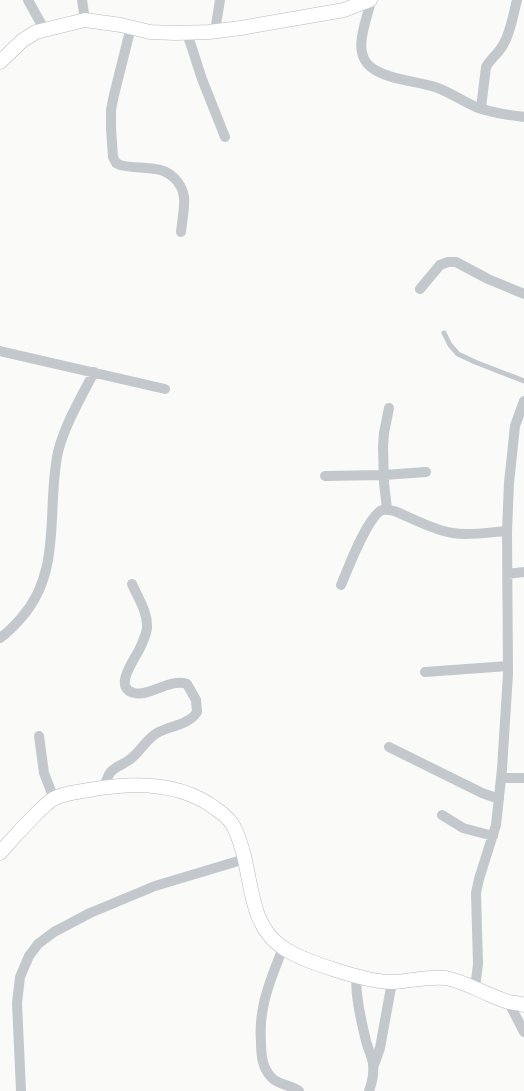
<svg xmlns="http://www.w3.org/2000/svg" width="524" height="1091" font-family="Helvetica,sans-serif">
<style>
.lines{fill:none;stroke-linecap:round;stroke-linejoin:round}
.secondary-casing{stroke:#b3babf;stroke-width:15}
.lane{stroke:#c3c8cc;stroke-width:5}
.street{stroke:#c3c8cc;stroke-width:10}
.secondary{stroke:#fff;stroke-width:14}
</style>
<rect width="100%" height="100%" fill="#fafaf8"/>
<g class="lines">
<g class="secondary-casing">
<path id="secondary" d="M0,62L23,40L36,32L85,20L121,25L150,32L175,33L209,32L241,28L344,10L370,0
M0,853C12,839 23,827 36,814C41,809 47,803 53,799C63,793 78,792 89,790C132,782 180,781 216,809C222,813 228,818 232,824C238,833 240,843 243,852C252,885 251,926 282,947C301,961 370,983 393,982C411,981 428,976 446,978C461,981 474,988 488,994C495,997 502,1000 509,1002C514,1003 519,1003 524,1005"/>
</g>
<path class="lane" d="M444,333L450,345L458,354L475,362L524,381"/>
<path class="street" d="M28,0L44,29
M82,0L85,20
M371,0C368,15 357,42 363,56C365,62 370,67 375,70C394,81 418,81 438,88C451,93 462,101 476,107C491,113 508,115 524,117
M131,27L114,95L111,110V128L113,157L116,163L120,165C131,168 143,167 155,169C169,170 182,182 184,197C185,208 182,221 181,232
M215,31L220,0
M187,33L202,79L225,137
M481,108L486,67C491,58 499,53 503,45C511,32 513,15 517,0
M420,289L440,265L448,262H456L488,279L524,294
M0,351L165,389
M325,476L384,475L426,472
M387,509L384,483L383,446L384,433L389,408
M508,574L524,572
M341,585C348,569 367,517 382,510C386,509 390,510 394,511C413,518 432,530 453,533C470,536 490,532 507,531
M0,638C9,632 15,625 22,617C63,570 46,508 58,452C65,424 81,398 94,372
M425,672L508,666
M39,736L44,773L54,799
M389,747L482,793L499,799
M501,778H524
M104,787C106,783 107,777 110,773C115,766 123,765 129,760C140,753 145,740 157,733C169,726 189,725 197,712L196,700L187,684C169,678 150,697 134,693C113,688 134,660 139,650C142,644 146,635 147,628C148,612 138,598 132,584
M442,815L463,828L493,836
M283,948C276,966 268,984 264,1003C261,1016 260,1029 261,1042C261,1055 262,1068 272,1078C279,1085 291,1085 299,1091
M357,976C354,992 362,1024 366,1041C368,1049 372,1056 373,1064C374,1073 372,1083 369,1091
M475,988L478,964L476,893L479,879L496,825L502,769L508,674L507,531L509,483L515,426L524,401
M508,1001L524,1032
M374,1065L380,1048L392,982
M21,1091L17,1003L20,977L29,956L38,944L54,932L90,913L155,886L245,859"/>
<use href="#secondary" class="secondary"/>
</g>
</svg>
